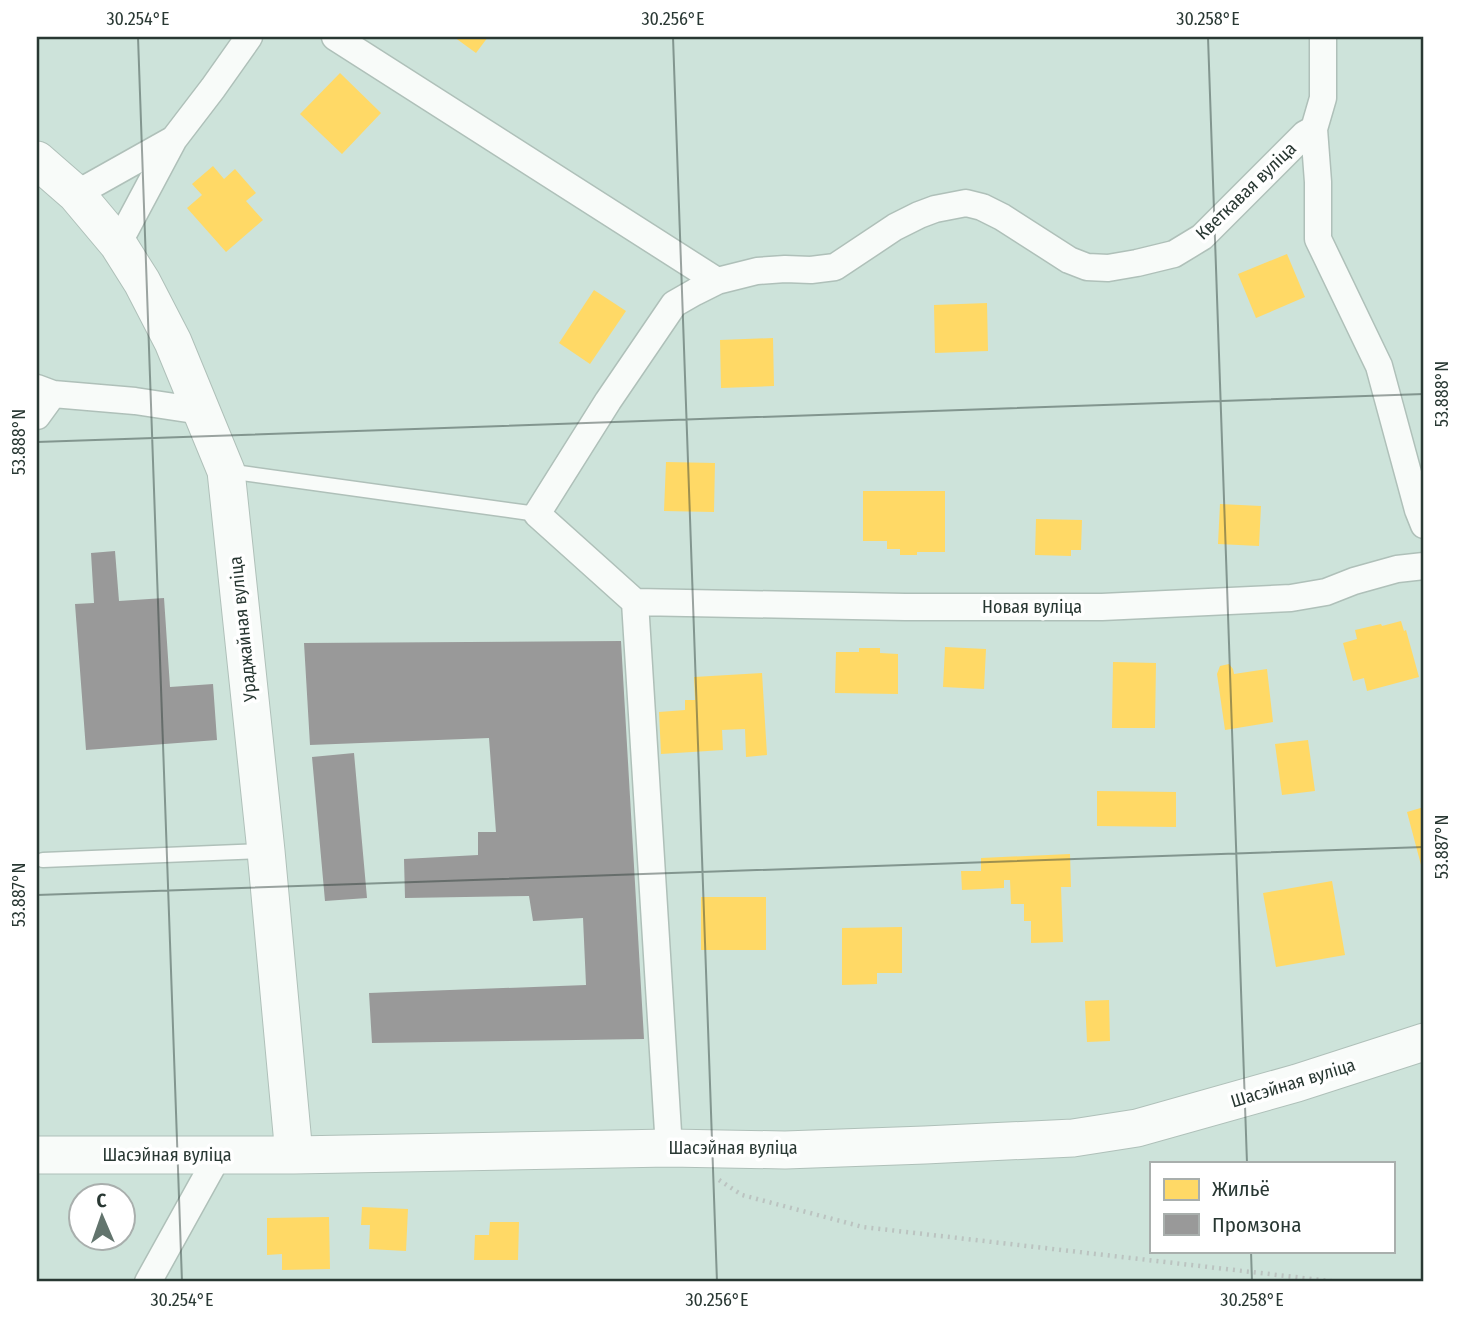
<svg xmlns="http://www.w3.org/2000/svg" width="1461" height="1319" font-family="'Fira Sans Condensed',sans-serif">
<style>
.homes{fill:#ffd966}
.industry{fill:#999}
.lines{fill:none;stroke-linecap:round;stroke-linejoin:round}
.lane-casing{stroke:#afc0b9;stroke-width:17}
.street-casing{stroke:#afc0b9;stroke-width:29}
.secondary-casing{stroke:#afc0b9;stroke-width:39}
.path{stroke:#bbc3c0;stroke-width:4.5;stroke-dasharray:2 5;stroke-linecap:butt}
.lane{stroke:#f8fbf9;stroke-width:14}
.street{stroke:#f8fbf9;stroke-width:26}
.secondary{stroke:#f8fbf9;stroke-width:37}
.ticks{fill:none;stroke:#293833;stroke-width:2;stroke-opacity:0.45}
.labels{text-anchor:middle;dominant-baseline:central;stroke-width:7;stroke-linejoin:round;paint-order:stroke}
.street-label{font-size:18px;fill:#293833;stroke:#fff}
.neatline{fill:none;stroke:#293833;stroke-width:2.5}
.ticks-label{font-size:18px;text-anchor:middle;fill:#293833}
</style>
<rect width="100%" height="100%" fill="#cde3da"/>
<path class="homes" d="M454,37H488L476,53Z
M340,73L381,113L342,154L300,114Z
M213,166L224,179L235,169L256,193L246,201L263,220L226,252L187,208L202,195L192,184Z
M1287,254L1305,297L1256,318L1238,274Z
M594,290L626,311L590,364L559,343Z
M987,303L988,351L935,353L934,305Z
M773,338L774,386L721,388L720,340Z
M666,462L715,463L714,512L664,511Z
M863,491H945V552H917V555H900V549H887V541H863Z
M1220,504L1261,506L1259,546L1218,544Z
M1036,519L1082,520L1081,550H1071V556L1035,555Z
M1401,621L1404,631L1406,630L1419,677L1367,691L1364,678L1353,681L1343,643L1357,639L1355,630L1381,624L1382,626Z
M945,647L986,649L984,689L943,687Z
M859,648H880V653L898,654V694L835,693L836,652H859Z
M1113,662L1156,663L1155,728H1112Z
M1229,664L1233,669L1234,674L1267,669L1273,722L1225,730L1217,674L1220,666Z
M762,673L767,755L746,757L745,729L722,730L723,750L661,754L659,712L685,710V700H695L694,677Z
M1308,740L1315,791L1282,795L1275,744Z
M1097,791L1176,792V827L1097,826Z
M1424,807V864L1421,865L1407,812Z
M1070,854L1071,887H1061L1063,942L1031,943V921H1024V904H1011L1010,880H1004V888L962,890L961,871H981V858Z
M1332,881L1345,955L1276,967L1263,893Z
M701,897H766V950H701Z
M902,927V973H877V984L842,985V928Z
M1109,1000L1110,1041L1087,1042L1085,1001Z
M362,1207L408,1209L406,1251L369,1249L370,1225H361Z
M329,1217L330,1269L282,1270V1254L267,1255V1218Z
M490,1222H519L518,1260H474L475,1235H489Z"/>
<path class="industry" d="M115,551L119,601L164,598L170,687L213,684L217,740L86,750L75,604L94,603L91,553Z
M621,641L644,1039L372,1043L369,993L586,985L583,918L533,921L529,896L405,898L404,859L478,855V832H496L489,738L310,745L304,643Z
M354,753L367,898L325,901L312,757Z"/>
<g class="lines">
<g class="lane-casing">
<path id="lane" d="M227,471L537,514
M43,860L265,851"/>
</g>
<g class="street-casing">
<path id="street" d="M335,37L717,281
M1323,37V98L1314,129L1318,182V239L1379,366L1418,510L1424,525
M76,194L174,139
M118,244L174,139L213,88L249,37
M37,388L53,394L135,401L201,411
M37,416L53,394
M635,602L905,607H1102L1291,598L1326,592L1354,581L1397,569L1424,566
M669,1148L635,602L537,514L608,401L674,304L695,292L717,281L757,271L785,269L811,270L835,267L895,227L919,215L935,209L966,203L982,207L1002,217L1069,260L1087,267L1108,268L1137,263L1174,254L1202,237L1305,134L1314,129
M148,1282L219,1154"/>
</g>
<g class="secondary-casing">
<path id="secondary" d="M37,160L76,194L118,244L142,282L173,342L226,471L266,851L294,1155
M37,1155H294L669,1148L785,1150L925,1145L1073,1138L1137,1128L1297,1083L1424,1042"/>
</g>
<path class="path" d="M719,1180L742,1195L863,1227L1338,1282"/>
<use href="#lane" class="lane"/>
<use href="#street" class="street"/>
<use href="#secondary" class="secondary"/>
</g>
<path class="ticks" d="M138,37L182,1282M673,37L717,1282M1208,37L1247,1163M37,442L1424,394M37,895L1424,847M1251,1251L1252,1282"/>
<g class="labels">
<g class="street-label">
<text transform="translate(1246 191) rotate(-44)">Кветкавая вуліца</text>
<text x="1032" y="607">Новая вуліца</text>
<text transform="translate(243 629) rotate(-96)">Ураджайная вуліца</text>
<text transform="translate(1293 1083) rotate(-17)">Шасэйная вуліца</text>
<text x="733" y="1148">Шасэйная вуліца</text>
<text x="167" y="1155">Шасэйная вуліца</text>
</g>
</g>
<rect width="1461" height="1319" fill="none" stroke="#ffffff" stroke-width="77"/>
<rect x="1150" y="1162" width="245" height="91" fill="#ffffff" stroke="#a9afad" stroke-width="2"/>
<rect x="1164" y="1179" width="35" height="21" fill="#ffd966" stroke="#a9afad" stroke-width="2"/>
<text x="1212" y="1196" font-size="21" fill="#293833">Жильё</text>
<rect x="1164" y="1214" width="35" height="21" fill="#999999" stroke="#a9afad" stroke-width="2"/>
<text x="1212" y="1232" font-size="21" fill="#293833">Промзона</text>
<g transform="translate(102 1217) rotate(358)"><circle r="33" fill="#ffffff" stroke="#a9afad" stroke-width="2"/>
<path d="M0-5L12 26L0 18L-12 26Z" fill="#62746d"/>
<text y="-10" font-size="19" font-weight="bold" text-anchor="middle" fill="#293833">С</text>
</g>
<rect x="38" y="38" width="1384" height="1242" class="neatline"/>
<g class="ticks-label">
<text x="138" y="25">30.254°E</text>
<text x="673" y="25">30.256°E</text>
<text x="1208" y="25">30.258°E</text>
<text transform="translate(1442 394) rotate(-90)" y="6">53.888°N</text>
<text transform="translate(19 442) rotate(-90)" y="6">53.888°N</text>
<text transform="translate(1442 847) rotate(-90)" y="6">53.887°N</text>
<text transform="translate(19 895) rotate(-90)" y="6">53.887°N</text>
<text x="182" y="1306">30.254°E</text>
<text x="717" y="1306">30.256°E</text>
<text x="1252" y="1306">30.258°E</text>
</g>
</svg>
